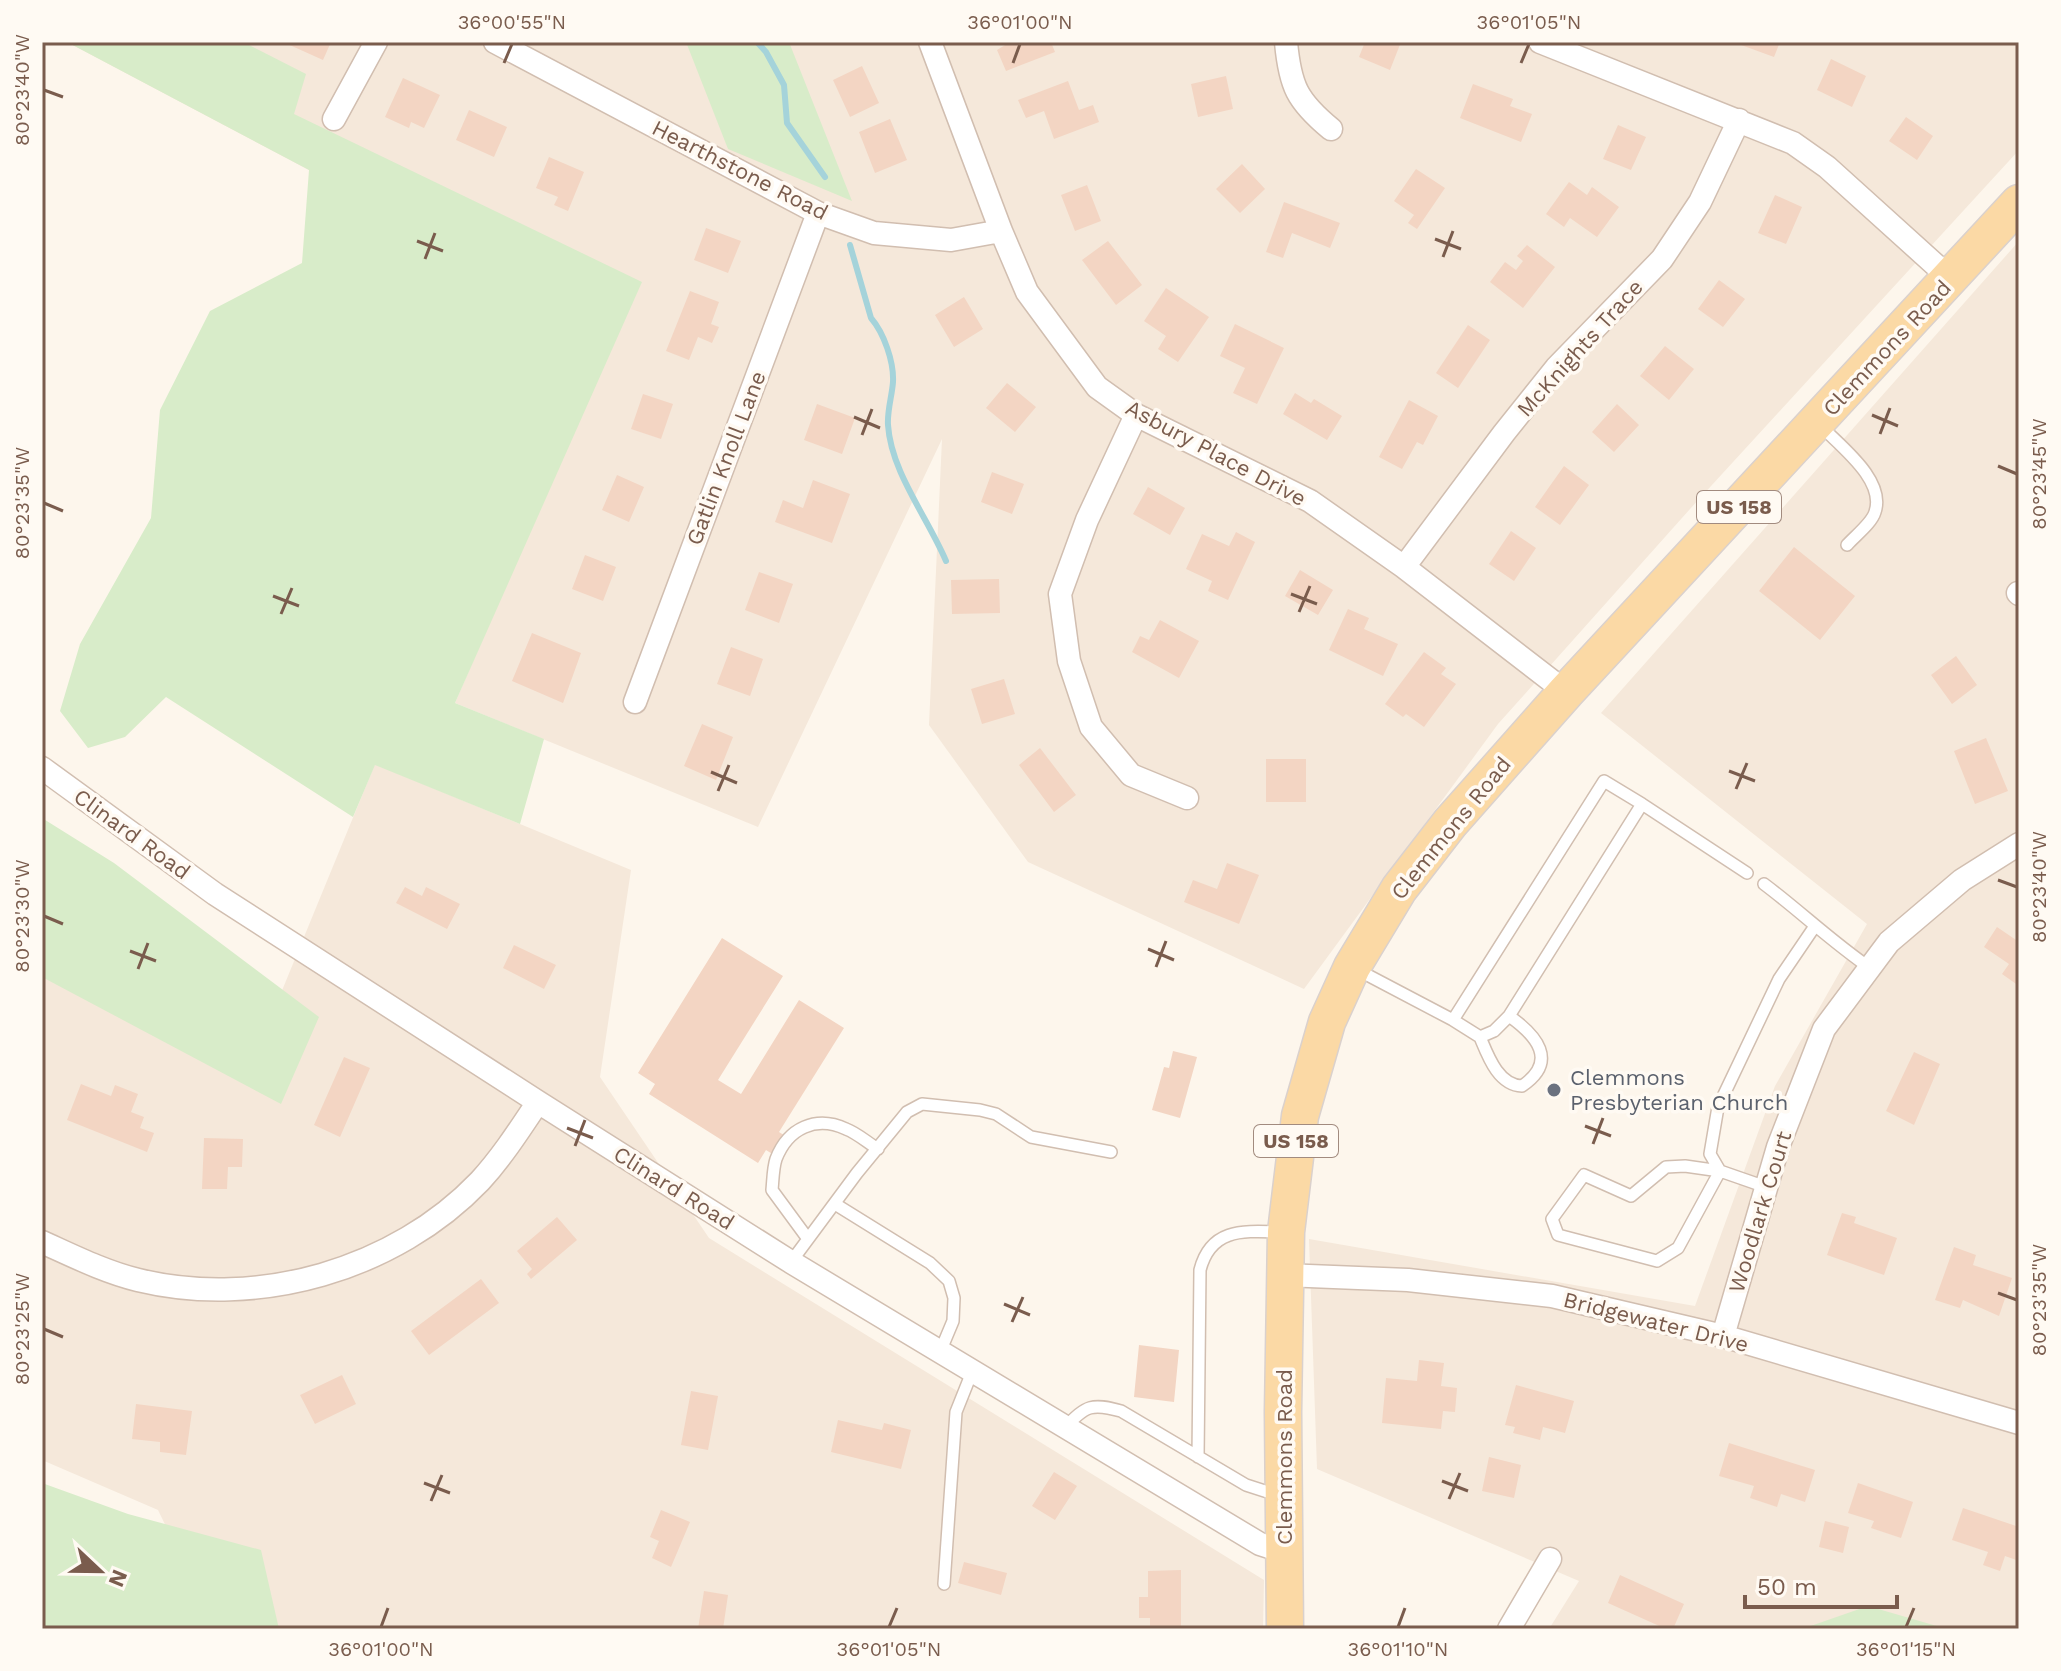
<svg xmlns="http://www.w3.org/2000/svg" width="2061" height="1671" font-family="'Work Sans',sans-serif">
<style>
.residential{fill:#f5e8da}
.green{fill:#d8ecc9}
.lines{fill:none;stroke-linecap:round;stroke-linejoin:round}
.stream{stroke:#a5d3da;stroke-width:6}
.building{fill:#f3d5c3}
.lane-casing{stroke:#d1beb0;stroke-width:14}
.street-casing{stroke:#d1beb0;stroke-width:25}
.primary-casing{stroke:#dad1cd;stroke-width:39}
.lane{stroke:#fff;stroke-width:11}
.street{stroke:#fff;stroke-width:22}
.primary{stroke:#fbd9a5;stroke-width:36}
.ticks{fill:none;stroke:#7a5c4d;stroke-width:3}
.worship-dot{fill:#6b7280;stroke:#fffaf3;stroke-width:3}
.labels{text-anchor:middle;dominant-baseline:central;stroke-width:7;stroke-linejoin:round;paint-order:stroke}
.shield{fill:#fffaf3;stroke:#a28b7f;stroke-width:2}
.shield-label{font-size:20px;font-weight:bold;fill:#7a5c4d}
.street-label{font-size:22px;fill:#7a5c4d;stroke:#fffaf3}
.worship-label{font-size:22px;fill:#5b616d;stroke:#fffaf3;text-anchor:start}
.neatline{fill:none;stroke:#7a5c4d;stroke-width:3}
.ticks-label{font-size:20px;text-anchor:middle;fill:#7a5c4d}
</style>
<rect width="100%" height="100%" fill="#fdf6ec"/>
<path class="residential" d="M67,42H2019V150L1690,509L1498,724L1304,989L1028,862L929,725L942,439L758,827L455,703L615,332Z
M2019,241V1629H1549L1579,1581L1317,1469L1309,1239L1695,1306L1775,1086L1867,924L1601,713Z
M375,764L631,870L600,1077L709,1238L1264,1580L1263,1629H216L158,1510L42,1460V937L258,1049Z"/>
<path class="green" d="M67,42H243L306,74L294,114L642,282L455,703L544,739L520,824L375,765L353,817L166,697L125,737L88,748L60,711L80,644L151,518L160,410L210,311L302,263L309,170Z
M686,42H789L852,201L728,149Z
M42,818L114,863L319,1017L281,1104L42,977Z
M42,1483L128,1514L261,1550L279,1629H42Z
M1868,1606L1947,1629H1802Z"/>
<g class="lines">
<path class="stream" d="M757,42L766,52L784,85L787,123L825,177
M850,245L871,318C884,333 894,362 893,382C892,396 887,411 888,425C891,472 928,518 946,561"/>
</g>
<path class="building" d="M283,42H331L323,60Z
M1010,42H1051L1055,52L1006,71L997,50Z
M1365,42H1401L1390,70L1359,57Z
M1733,42H1780L1774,57Z
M1831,59L1866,76L1852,107L1817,90Z
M862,66L879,103L850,117L833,80Z
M1226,76L1233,109L1198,117L1191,84Z
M403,78L440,95L424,128L411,122L409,128L385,117Z
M1068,81L1079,110L1093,105L1099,122L1054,139L1044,111L1026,118L1018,100Z
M1473,84L1513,99L1510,106L1532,114L1521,142L1460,118Z
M469,110L507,127L494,157L456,140Z
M1906,117L1933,136L1917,160L1889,141Z
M890,119L907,160L875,173L859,132Z
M1618,125L1646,137L1631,170L1603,159Z
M549,157L584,172L568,211L554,205L558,197L536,188Z
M1242,164L1265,189L1240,213L1216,189Z
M1416,169L1445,188L1417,229L1408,223L1414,215L1394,201Z
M1569,182L1587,195L1592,187L1619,207L1597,237L1570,218L1564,227L1546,214Z
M1087,185L1101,221L1075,231L1061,195Z
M1775,195L1802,207L1786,244L1758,233Z
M1284,202L1340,223L1330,248L1292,233L1283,258L1266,252Z
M706,228L741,241L728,273L694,260Z
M1108,241L1142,285L1116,305L1082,260Z
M1527,245L1555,267L1523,308L1490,282L1505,262L1516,270L1523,261L1517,256Z
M1719,280L1745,299L1723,327L1698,309Z
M1166,288L1209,317L1178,362L1158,349L1166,336L1144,321Z
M690,291L719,302L711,324L719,327L712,343L698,337L689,360L666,351Z
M964,297L983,329L954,347L935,315Z
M1235,324L1284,348L1257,404L1233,393L1245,368L1220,356Z
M1468,325L1490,340L1458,388L1436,373Z
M1665,346L1694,369L1669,400L1640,376Z
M1007,383L1036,407L1015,432L986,408Z
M1295,393L1311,403L1314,399L1342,416L1327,440L1283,414Z
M643,394L673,404L661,439L631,429Z
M1409,400L1438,416L1423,445L1417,442L1402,469L1379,457Z
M817,404L855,418L842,454L804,440Z
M1617,404L1639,425L1614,452L1592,432Z
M1564,466L1589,485L1560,525L1535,507Z
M992,472L1024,484L1012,514L981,502Z
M617,475L644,487L629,522L602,510Z
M813,480L850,494L832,543L775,522L783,500L803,508Z
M1148,487L1185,508L1170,535L1133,514Z
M1511,531L1536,548L1514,581L1489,564Z
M1236,532L1255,542L1228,600L1208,591L1212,581L1186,569L1202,534L1229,546Z
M1794,547L1855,596L1820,640L1759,591Z
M585,555L616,567L603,601L572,589Z
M1300,570L1333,590L1318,615L1285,596Z
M759,572L793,584L779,623L745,610Z
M999,579L1000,613L952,614L951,580Z
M1348,609L1369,618L1364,629L1398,644L1383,676L1329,650Z
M1160,620L1199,641L1179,678L1132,652L1140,636L1149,640Z
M532,633L581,653L563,703L512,681Z
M731,647L763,659L750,696L717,684Z
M1424,652L1446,668L1441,674L1456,684L1424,727L1406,714L1403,717L1385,704Z
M1956,656L1977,685L1952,704L1931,675Z
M1004,679L1015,714L982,724L971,689Z
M702,724L733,737L716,780L684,766Z
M1986,738L2008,791L1975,804L1954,751Z
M1040,748L1076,795L1054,812L1019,765Z
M1266,759H1306V802H1266Z
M1227,863L1259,875L1239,924L1184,902L1193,880L1217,889Z
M405,887L422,896L426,887L460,904L447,929L396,903Z
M1997,927L2019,942V986L2002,974L2009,964L1984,947Z
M722,938L783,976L718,1080L741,1094L799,1000L844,1028L779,1132L793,1141L782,1160L766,1150L758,1163L649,1094L655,1084L638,1073Z
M514,945L556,965L544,989L503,968Z
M1173,1051L1197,1057L1180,1118L1152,1110L1164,1067L1169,1068Z
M1914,1052L1940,1064L1914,1125L1886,1111Z
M344,1057L370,1068L340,1137L314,1125Z
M81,1084L111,1096L115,1085L138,1094L131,1112L144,1117L140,1128L154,1133L147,1152L67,1120Z
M204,1138L243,1139L242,1167H228L227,1189H202Z
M1842,1213L1856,1217L1854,1223L1897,1238L1884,1275L1827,1255Z
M557,1217L577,1240L531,1279L527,1274L532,1269L517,1251Z
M1954,1247L1976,1255L1973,1265L2012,1278L1999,1316L1963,1300L1960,1308L1935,1300Z
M481,1279L499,1303L429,1355L411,1331Z
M1139,1345L1179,1350L1174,1402L1134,1397Z
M1419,1360L1444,1363L1441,1386L1457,1388L1455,1412L1443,1411L1441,1429L1382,1423L1386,1378L1417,1381Z
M342,1375L356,1404L315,1424L300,1395Z
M1516,1385L1574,1401L1565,1433L1543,1427L1540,1440L1513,1433L1515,1427L1505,1425Z
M691,1391L718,1396L708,1450L681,1445Z
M136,1404L192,1411L186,1455L160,1452V1442L132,1439Z
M838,1420L882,1430L884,1423L911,1430L901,1469L831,1452Z
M1729,1443L1815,1470L1805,1502L1781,1494L1777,1507L1750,1498L1754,1486L1719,1476Z
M1489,1457L1521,1465L1514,1498L1482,1491Z
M1054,1472L1077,1486L1055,1520L1032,1506Z
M1858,1483L1913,1502L1901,1538L1871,1528L1874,1521L1848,1513Z
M1963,1508L2019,1527V1561L2005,1556L2000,1571L1983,1565L1988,1552L1952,1540Z
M661,1510L690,1522L671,1567L652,1558L659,1541L650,1537Z
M1825,1521L1849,1527L1843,1553L1819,1547Z
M964,1562L1007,1573L1001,1595L958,1583Z
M1181,1570V1629H1150V1618H1139V1597H1148V1571Z
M1620,1575L1684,1604L1673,1629H1666L1608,1603Z
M704,1591L728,1595L723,1629H698Z"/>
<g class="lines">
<g class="lane-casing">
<path id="lane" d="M1821,426C1840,446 1886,480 1875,512C1872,523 1855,536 1847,545
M1764,884C1800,911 1832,942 1870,968
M1356,969L1453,1020L1480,1037L1494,1031L1509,1016L1642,804L1747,873
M1453,1020L1604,781L1642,804
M1480,1037C1488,1056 1498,1085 1522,1086C1559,1061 1536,1035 1509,1016
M1685,1166L1720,1171L1678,1248L1657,1261L1558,1235L1552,1219L1584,1175L1631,1196L1666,1167Z
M1766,1187L1720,1171L1710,1154L1718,1107L1779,979L1815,926
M835,1204L930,1263L949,1281L954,1298L953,1321L940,1352
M808,1239L772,1190C773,1180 773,1168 776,1159C788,1128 816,1115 846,1129C857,1133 868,1143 878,1149
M791,1262L857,1173L907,1112L922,1104L980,1110L996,1114L1031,1137L1111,1152
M1065,1428C1085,1405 1093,1403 1121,1411L1246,1485L1277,1495
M1198,1457L1200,1270C1211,1227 1245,1231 1281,1232
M944,1584L956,1412L972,1372"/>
</g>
<g class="street-casing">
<path id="street" d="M495,42L818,213L874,233L951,240L1001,231
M930,42L1001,231L1027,292L1097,387L1136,415L1310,501L1404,567L1566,692
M1286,42C1290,86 1297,101 1331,129
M1540,42L1793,143L1827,167L1951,279
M334,119L376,42
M1136,415L1087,520L1060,594L1069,661L1091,727L1131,775L1187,798
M1404,567L1504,433L1556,368L1662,259L1700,202L1739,120
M2018,593L2019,594
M635,702L818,213
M42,768L215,894L538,1102L791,1262L1260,1544L1285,1552
M42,1242C73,1256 105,1272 138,1280C258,1309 395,1270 480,1181C502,1157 520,1129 538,1102
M1284,1275L1408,1280L1552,1296L1723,1336L2019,1423
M1723,1336L1778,1147L1824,1029L1889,942L1962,880L2019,844
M1509,1629L1550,1559"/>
</g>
<g class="primary-casing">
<path id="primary" d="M1285,1629L1283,1412L1286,1232L1300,1116L1327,1022L1352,967L1399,889L1450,823L1566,692L2019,203"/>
</g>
<use href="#lane" class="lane"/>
<use href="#street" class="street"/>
<use href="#primary" class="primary"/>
</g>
<path class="ticks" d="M504,63L512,44M1013,63L1020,44M1521,63L1529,44M44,90L63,97M1435,239L1461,249M417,241L443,251M1443,257L1453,231M425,259L435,233M1872,415L1898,426M854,417L880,428M1880,434L1890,408M862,435L872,409M1998,466L2017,474M44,503L63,511M1291,594L1317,604M273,596L299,606M1299,612L1310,586M281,614L292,588M1729,771L1755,781M711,772L737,783M1736,789L1747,763M718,791L729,765M1998,880L2017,887M44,916L63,924M1148,949L1174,960M130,951L156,961M1156,967L1166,941M138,969L148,943M1585,1126L1611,1136M567,1128L593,1138M1593,1144L1603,1118M575,1146L585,1120M1998,1293L2017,1300M1004,1304L1030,1315M1012,1322L1023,1297M44,1329L63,1337M1442,1481L1468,1491M424,1483L450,1493M1449,1499L1460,1473M431,1501L442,1475M381,1627L388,1608M889,1627L897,1608M1398,1627L1405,1608M1906,1627L1914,1608"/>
<circle class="worship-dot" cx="1554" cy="1090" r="8"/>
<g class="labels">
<g class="shield">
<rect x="1697" y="491" width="84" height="32" rx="6"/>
<rect x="1254" y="1125" width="84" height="32" rx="6"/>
</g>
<g class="shield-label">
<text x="1739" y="507">US 158</text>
<text x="1296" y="1141">US 158</text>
</g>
<g class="street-label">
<text transform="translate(740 170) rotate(27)">Hearthstone Road</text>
<text transform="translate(1580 348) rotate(-48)">McKnights Trace</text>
<text transform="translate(1887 348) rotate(-47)">Clemmons Road</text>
<text transform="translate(1216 453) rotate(28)">Asbury Place Drive</text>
<text transform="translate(726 458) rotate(-69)">Gatlin Knoll Lane</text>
<text transform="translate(1451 828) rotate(-51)">Clemmons Road</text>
<text transform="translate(132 834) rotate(36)">Clinard Road</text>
<text transform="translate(674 1188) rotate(32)">Clinard Road</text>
<text transform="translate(1760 1212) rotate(-73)">Woodlark Court</text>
<text transform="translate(1656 1322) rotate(14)">Bridgewater Drive</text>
<text transform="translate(1284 1457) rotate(-90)">Clemmons Road</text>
</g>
<g class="worship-label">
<text x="1570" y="1077">Clemmons<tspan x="1570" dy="25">Presbyterian Church</tspan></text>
</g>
</g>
<rect width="2061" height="1671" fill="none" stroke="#fffaf3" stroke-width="88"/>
<g transform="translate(100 1571) rotate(112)" stroke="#fffaf3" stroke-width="6" paint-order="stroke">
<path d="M0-6L14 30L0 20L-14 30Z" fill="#7a5c4d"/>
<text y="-12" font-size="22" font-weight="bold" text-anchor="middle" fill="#7a5c4d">N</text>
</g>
<path d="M1745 1595v12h152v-12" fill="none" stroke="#7a5c4d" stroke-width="4"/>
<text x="1757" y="1595" font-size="24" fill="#7a5c4d" stroke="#fffaf3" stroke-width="6" paint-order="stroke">50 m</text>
<rect x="44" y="44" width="1973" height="1583" class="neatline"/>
<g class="ticks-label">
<text x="512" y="29">36°00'55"N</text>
<text x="1020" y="29">36°01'00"N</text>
<text x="1529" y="29">36°01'05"N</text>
<text transform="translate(22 90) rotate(-90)" y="7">80°23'40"W</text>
<text transform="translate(2039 474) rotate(-90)" y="7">80°23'45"W</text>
<text transform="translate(22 503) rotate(-90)" y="7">80°23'35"W</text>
<text transform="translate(2039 887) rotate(-90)" y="7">80°23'40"W</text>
<text transform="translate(22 916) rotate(-90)" y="7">80°23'30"W</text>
<text transform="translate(2039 1300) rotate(-90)" y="7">80°23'35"W</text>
<text transform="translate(22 1329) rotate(-90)" y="7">80°23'25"W</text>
<text x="381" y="1656">36°01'00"N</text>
<text x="889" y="1656">36°01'05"N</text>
<text x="1398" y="1656">36°01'10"N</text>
<text x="1906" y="1656">36°01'15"N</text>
</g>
</svg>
